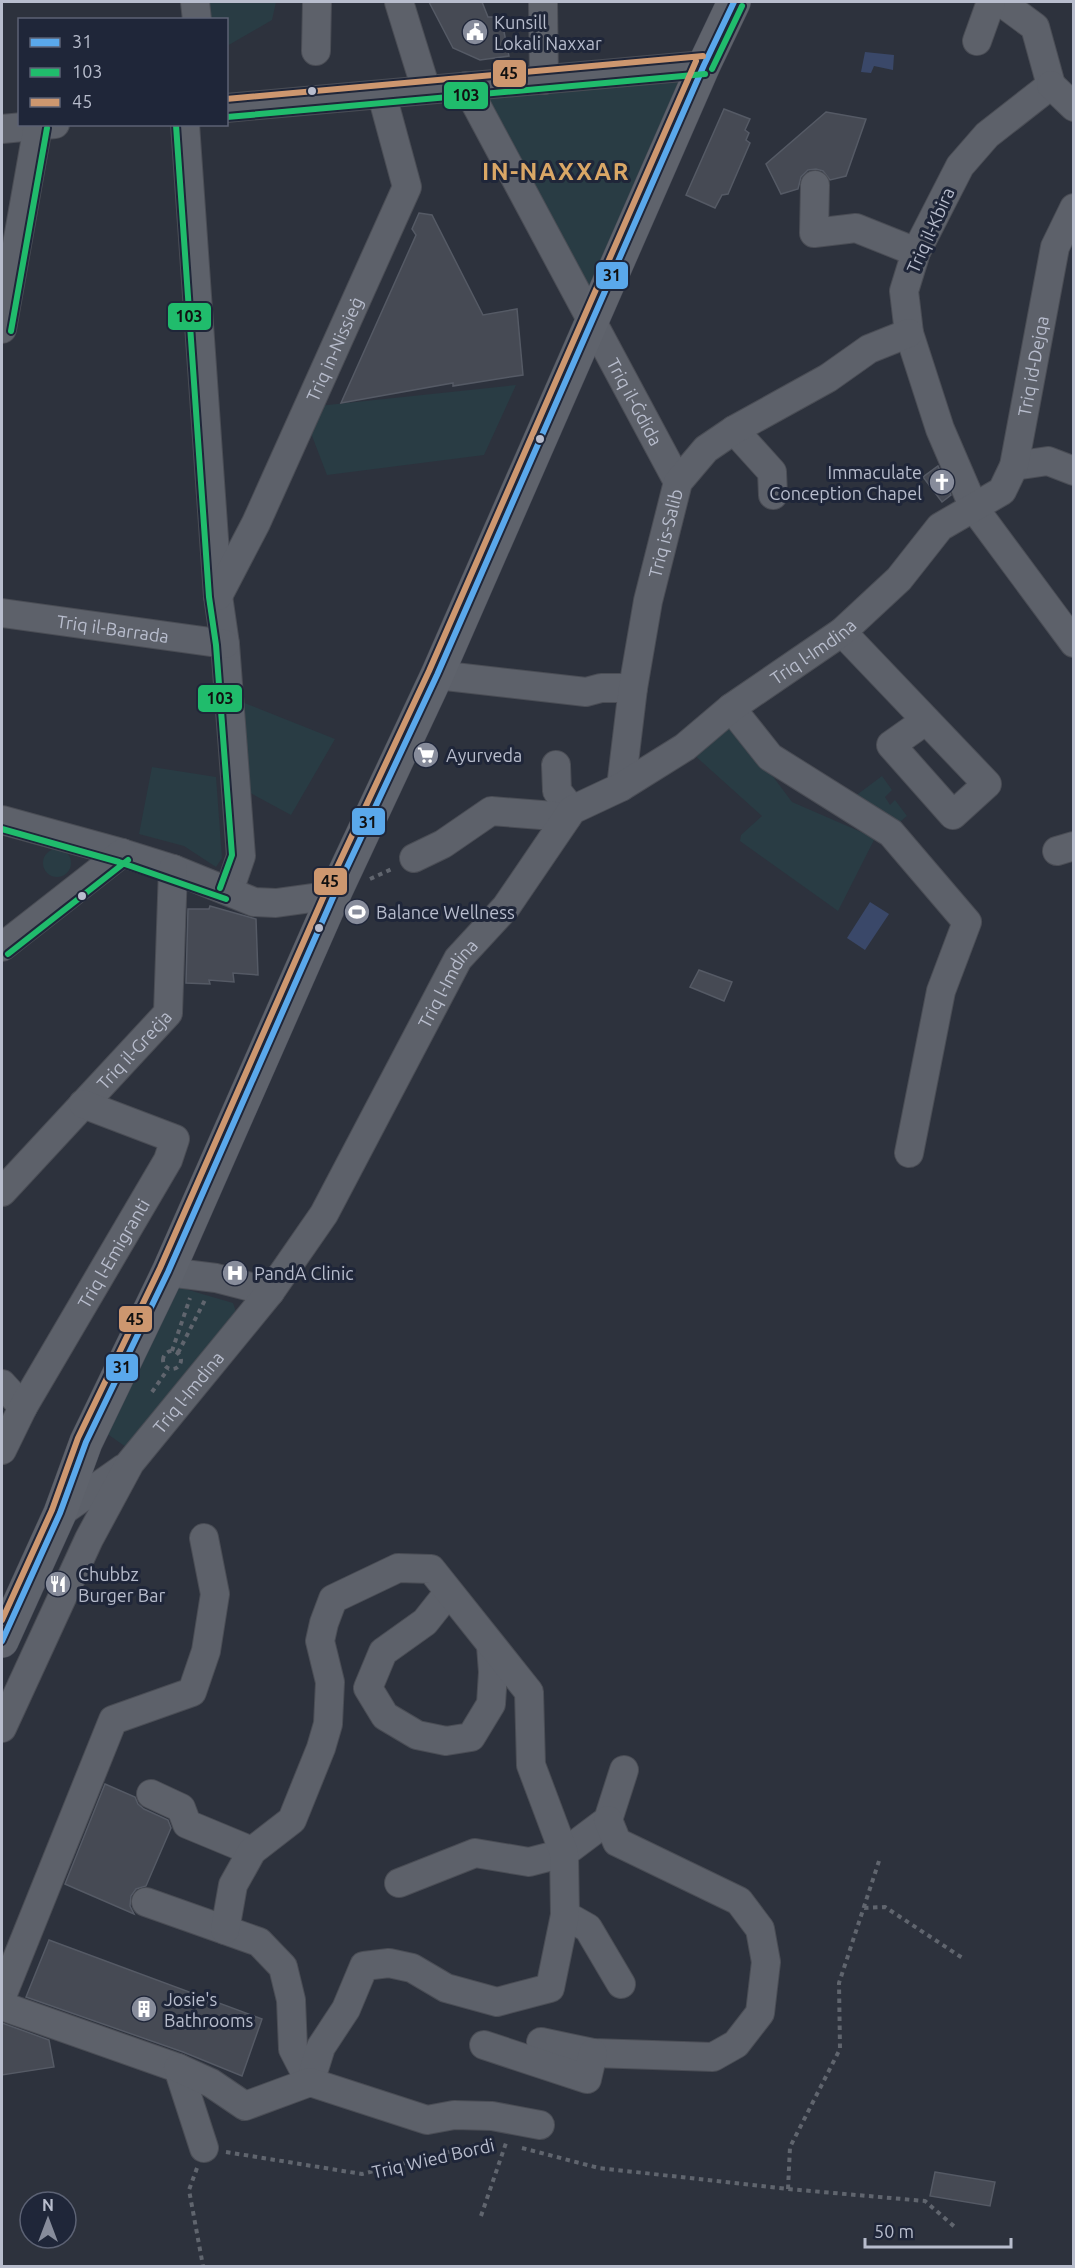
<svg xmlns="http://www.w3.org/2000/svg" width="1075" height="2268" font-family="Ubuntu,sans-serif">
<style>
.green{fill:#293c44}
.water{fill:#3a4869}
.building{fill:#464a54;stroke:#555a65;stroke-width:1.5}
.lines{fill:none;stroke-linecap:round;stroke-linejoin:round}
.minor-casing{stroke:#4a4d55;stroke-width:30}
.major-casing{stroke:#4b4f5a;stroke-width:34}
.path{stroke:#60656e;stroke-width:4;stroke-dasharray:4.5 4.5;stroke-linecap:butt}
.minor{stroke:#5d616a;stroke-width:28}
.major{stroke:#5f636c;stroke-width:33}
.bus-1-casing{stroke:#1f2639;stroke-width:10}
.bus-2-casing{stroke:#1f2639;stroke-width:10}
.bus-3-casing{stroke:#1f2639;stroke-width:10}
.bus-1{stroke:#5aa8eb;stroke-width:6}
.bus-2{stroke:#20bc6c;stroke-width:6}
.bus-3{stroke:#cd976f;stroke-width:6}
.bus-dot{fill:#b8bdcd;stroke:#1f2639;stroke-width:2}
.labels{text-anchor:middle;dominant-baseline:central;stroke-width:6;stroke-linejoin:round;paint-order:stroke}
.poi-label{font-size:18px;fill:#b8bdcd;stroke:#1f2639;text-anchor:start}
.street-label{font-size:18px;fill:#b8bdcd;stroke:#1f2639}
.district-label{font-size:24px;font-weight:bold;letter-spacing:1.5px;fill:#daa766;stroke:#1f2639}
.line-badge{stroke:#1f2639;stroke-width:2}
.pale-badge-label{font-size:16px;text-anchor:middle;font-weight:bold;fill:#111}
</style>
<rect width="100%" height="100%" fill="#2d323d"/>
<path class="green" d="M205,2H276L272,20L227,46L226,20L207,19Z
M704,65L593,322L466,86Z
M516,385L484,455L327,475L309,428L318,406Z
M242,702L335,739L291,815L245,790Z
M730,719L792,802L875,838L838,911L740,841L741,835L762,816L692,753Z
M152,767L216,777L222,858L216,867L184,846L139,834Z
M882,776L892,790L885,797L890,805L895,800L907,816L896,825L850,800Z
M43 863a14 14 0 1 1 28 0a14 14 0 1 1-28 0Z
M175,1286L233,1303L237,1315L126,1447L106,1433Z"/>
<path class="water" d="M865,52L894,55L893,70L874,66L871,73L861,72Z
M870,902L889,914L865,950L847,938Z"/>
<path class="building" d="M429,2H482L488,17H501L509,56L480,60L453,48Z
M724,109L750,119L745,130L749,133L746,140L750,143L728,194L722,195L715,208L686,195Z
M826,112L866,119L846,176L830,180L823,171L816,169L808,170L801,177L798,189L781,194L766,164Z
M419,213L432,215L483,315L517,309L523,375L453,386V383L341,403L416,235L412,229Z
M938,466L951,495L942,502L923,477Z
M210,906L256,919L258,975L233,973L234,982L209,980L210,984L186,983L188,909H209Z
M699,970L732,982L724,1001L690,987Z
M105,1784L135,1797L138,1804L144,1809L168,1820L171,1828L146,1886L136,1889L131,1896L130,1906L134,1914L65,1884Z
M49,1940L262,2019L242,2076L183,2052L26,1997Z
M2,2023L49,2040L54,2067L2,2075Z
M935,2172L995,2182L990,2206L930,2196Z"/>
<g class="lines">
<g class="minor-casing">
<g id="minor">
<path d="M195,2L197,20"/>
<path d="M399,2L426,89"/>
<path d="M543,2L544,80"/>
<path d="M1001,2L1035,27L1051,85L987,135L960,166L916,252L904,291L909,333L940,429L974,508L1074,643"/>
<path d="M977,41L991,2"/>
<path d="M316,51L317,2"/>
<path d="M1051,85L1074,107"/>
<path id="s1" d="M466,86L678,482"/>
<path d="M226,108L704,65"/>
<path d="M185,124L218,596L225,644L241,856L229,891"/>
<path d="M2,129L55,124"/>
<path d="M815,185L814,233L856,228L916,252"/>
<path d="M2,329L38,126"/>
<path d="M734,430L772,472L773,495"/>
<path d="M1014,466L1048,461L1074,471"/>
<path id="s2" d="M218,596L256,523L407,187L382,95"/>
<path id="s3" d="M2,613L225,644"/>
<path d="M842,632L987,784L953,815L891,745L925,721"/>
<path d="M437,675L586,692L601,688H633"/>
<path d="M731,708L770,757L891,833L967,922L941,991L909,1153"/>
<path d="M556,765L557,791L572,810"/>
<path id="s4" d="M621,787L633,688L648,601L678,482L706,449L734,430L828,378L869,349L909,333"/>
<path d="M2,820L122,853L173,869L254,902L276,903L334,895"/>
<path d="M1057,851L1074,846"/>
<path d="M414,858L443,844L491,811L567,817"/>
<path d="M2,947L122,853"/>
<path id="s5" d="M2,1192L168,1013L173,869"/>
<path d="M168,1272L216,1278L270,1292"/>
<path d="M2,1384L23,1407"/>
<path id="s6" d="M2,1450L23,1407L168,1160L175,1139L83,1104"/>
<path d="M60,1513L124,1468"/>
<path d="M448,1593L425,1622L383,1652L368,1688L385,1716L417,1735L446,1741L471,1737L491,1704L493,1672L491,1646"/>
<path id="s7" d="M2,1728L89,1539L130,1463L270,1292L324,1214L458,959L506,907L572,810L621,787L685,747L731,708L842,632L899,579L940,527L1002,491L1014,466L1055,247L1074,208"/>
<path d="M151,1794L181,1808L187,1824L252,1851"/>
<path d="M399,1883L475,1853L529,1862L564,1853L608,1820L624,1770"/>
<path d="M146,1902L259,1942L283,1967L291,2000L293,2049L310,2082"/>
<path d="M565,1915L588,1928L621,1984"/>
<path d="M225,1930L233,1885L252,1851L292,1820L321,1748L328,1724L330,1682L320,1641L324,1623L333,1599L398,1568L431,1569L529,1692L531,1765L564,1853L565,1915L550,1988L497,2002L446,1988L412,1968L389,1963L364,1966L346,2009L321,2047L310,2082"/>
<path d="M2,1996L113,1720L192,1692L206,1651L215,1594L204,1538"/>
<path d="M2,2006L178,2068L204,2148"/>
<path d="M541,2042L593,2053L713,2057L736,2044L760,2013L766,1962L760,1929L739,1901L617,1842L608,1820"/>
<path d="M484,2045L587,2079L593,2053"/>
<path d="M178,2068L211,2083L245,2106L310,2082L427,2120L454,2115L492,2116L540,2125"/>
</g>
</g>
<g class="major-casing">
<path id="major" d="M2,1641L60,1513L86,1442L168,1272L334,895L437,675L704,65L734,2"/>
</g>
<path class="path" d="M370,879L394,868
M163 1360a9 9 0 1 1 18 0a9 9 0 1 1-18 0Z
M172,1351L190,1298
M178,1353L205,1300
M152,1392L168,1369
M864,1908L885,1907L964,1959
M522,2148L599,2168L788,2189L925,2201L956,2228
M226,2152L362,2174L492,2141
M197,2168L189,2190L203,2266
M788,2189L790,2147L840,2049L839,1983L879,1861
M481,2216L506,2143"/>
<use href="#minor" class="minor"/>
<use href="#major" class="major"/>
<g class="bus-1-casing">
<path id="bus-1" d="M2,1641L60,1513L86,1442L168,1272L334,895L437,675L704,65L734,2"/>
</g>
<g class="bus-2-casing">
<path id="bus-2" d="M712,69L742,6
M227,117L705,74
M176,125L209,597L216,645L232,855L220,888
M11,331L47,128
M2,829L119,862L226,899
M8,954L128,860"/>
</g>
<g class="bus-3-casing">
<path id="bus-3" d="M226,99L703,56
M2,1620L52,1510L78,1438L160,1268L326,891L429,671L696,61"/>
</g>
<use href="#bus-1" class="bus-1"/>
<use href="#bus-2" class="bus-2"/>
<use href="#bus-3" class="bus-3"/>
</g>
<defs>
<g id="civic-disc" transform="scale(1.35)"><circle r="9.5" fill="#878c9b" stroke="#1f2639"/><path d="M-.6-6.5H3V-4.5H.6V-3L4-1V1h2V6H-6V1h2V-1L-.6-3ZM-1.2 2.5V6h2.4V2.5Z" fill="#fff"/></g>
<g id="church-disc" transform="scale(1.35)"><circle r="9.5" fill="#878c9b" stroke="#1f2639"/><path d="M-1.2-6h2.4v3.5h3.3v2.4h-3.3V6h-2.4V-.1h-3.3v-2.4h3.3Z" fill="#fff"/></g>
<g id="supermarket-disc" transform="scale(1.35)"><circle r="9.5" fill="#878c9b" stroke="#1f2639"/><path d="M-6-5.5h2.5l.6 2H6L4.5 2H-2.5L-4.4-4H-6ZM-1.5 3.2a1.3 1.3 0 1 0 .1 0ZM3 3.2a1.3 1.3 0 1 0 .1 0Z" fill="#fff"/></g>
<g id="stadium-disc" transform="scale(1.35)"><circle r="9.5" fill="#878c9b" stroke="#1f2639"/><path d="M0-5a6.5 5 0 1 0 0 10a6.5 5 0 1 0 0-10ZM-3.5-1.8h7v3.6h-7Z" fill="#fff"/></g>
<g id="hospital-disc" transform="scale(1.35)"><circle r="9.5" fill="#878c9b" stroke="#1f2639"/><path d="M-5-5h3v3.5h4V-5h3V5h-3V1.5h-4V5h-3Z" fill="#fff"/></g>
<g id="restaurant-disc" transform="scale(1.35)"><circle r="9.5" fill="#878c9b" stroke="#1f2639"/><path d="M-5-6h1v4h1v-4h1v4h1v-4h1v5L-1.5 .5V6h-2V.5L-5-1ZM5-6V6H3V1.5H1.5Q1.5-4 5-6Z" fill="#fff"/></g>
<g id="building-disc" transform="scale(1.35)"><circle r="9.5" fill="#878c9b" stroke="#1f2639"/><path d="M-4-6H4V6H1V3H-1V6H-4ZM-2.5-4.3h1.7v1.8h-1.7ZM.8-4.3h1.7v1.8H.8ZM-2.5-1h1.7V.8h-1.7ZM.8-1h1.7V.8H.8Z" fill="#fff"/></g>
</defs>
<g fill-rule="evenodd">
<use href="#civic-disc" x="475" y="32"/>
<use href="#church-disc" x="942" y="482"/>
<use href="#supermarket-disc" x="426" y="755"/>
<use href="#stadium-disc" x="357" y="912"/>
<use href="#hospital-disc" x="235" y="1273"/>
<use href="#restaurant-disc" x="58" y="1584"/>
<use href="#building-disc" x="144" y="2009"/>
</g>
<g class="bus-dot">
<circle cx="312" cy="91" r="5"/>
<circle cx="540" cy="439" r="5"/>
<circle cx="82" cy="896" r="5"/>
<circle cx="319" cy="928" r="5"/>
</g>
<g class="labels">
<g class="poi-label">
<text x="494" y="22">Kunsill<tspan x="494" dy="21">Lokali Naxxar</tspan></text>
<text x="922" y="472" text-anchor="end">Immaculate<tspan x="922" dy="21">Conception Chapel</tspan></text>
<text x="446" y="755">Ayurveda</text>
<text x="376" y="912">Balance Wellness</text>
<text x="254" y="1273">PandA Clinic</text>
<text x="78" y="1574">Chubbz<tspan x="78" dy="21">Burger Bar</tspan></text>
<text x="164" y="1999">Josie's<tspan x="164" dy="21">Bathrooms</tspan></text>
</g>
<g class="street-label">
<text transform="translate(930 230) rotate(-66)">Triq il-Kbira</text>
<text stroke="none"><textPath href="#s2" startOffset="273">Triq in-Nissieġ</textPath></text>
<text stroke="none"><textPath href="#s7" startOffset="1756">Triq id-Dejqa</textPath></text>
<text stroke="none"><textPath href="#s1" startOffset="358">Triq il-Ġdida</textPath></text>
<text stroke="none"><textPath href="#s4" startOffset="258">Triq is-Salib</textPath></text>
<text stroke="none"><textPath href="#s3" startOffset="112">Triq il-Barrada</textPath></text>
<text stroke="none"><textPath href="#s7" startOffset="1376">Triq l-Imdina</textPath></text>
<text stroke="none"><textPath href="#s7" startOffset="872">Triq l-Imdina</textPath></text>
<text stroke="none"><textPath href="#s5" startOffset="194">Triq il-Greċja</textPath></text>
<text stroke="none"><textPath href="#s6" startOffset="226">Triq l-Emigranti</textPath></text>
<text stroke="none"><textPath href="#s7" startOffset="386">Triq l-Imdina</textPath></text>
<text transform="translate(433 2158) rotate(-13)">Triq Wied Bordi</text>
</g>
<g class="district-label">
<text x="556" y="171">IN-NAXXAR</text>
</g>
</g>
<g class="line-badge">
<rect x="492" y="59" width="35" height="29" rx="6" fill="#cd976f"/>
<rect x="443" y="81" width="46" height="29" rx="6" fill="#20bc6c"/>
<rect x="595" y="261" width="34" height="29" rx="6" fill="#5aa8eb"/>
<rect x="167" y="302" width="45" height="29" rx="6" fill="#20bc6c"/>
<rect x="197" y="684" width="46" height="29" rx="6" fill="#20bc6c"/>
<rect x="351" y="807" width="35" height="29" rx="6" fill="#5aa8eb"/>
<rect x="313" y="867" width="35" height="29" rx="6" fill="#cd976f"/>
<rect x="118" y="1305" width="35" height="28" rx="6" fill="#cd976f"/>
<rect x="105" y="1353" width="34" height="29" rx="6" fill="#5aa8eb"/>
</g>
<g class="pale-badge-label">
<text x="509" y="79">45</text>
<text x="466" y="101">103</text>
<text x="612" y="281">31</text>
<text x="189" y="322">103</text>
<text x="220" y="704">103</text>
<text x="368" y="828">31</text>
<text x="330" y="887">45</text>
<text x="135" y="1325">45</text>
<text x="122" y="1373">31</text>
</g>
<rect width="1075" height="2268" fill="none" stroke="#b8bdcd" stroke-width="6"/>
<rect x="18" y="18" width="210" height="108" fill="#1f2639" stroke="#5c6274" stroke-width="1.5"/>
<rect x="30" y="38" width="30" height="9" fill="#5aa8eb" stroke="#5c6274" stroke-width="1.5"/>
<text x="72" y="48" font-size="18" fill="#b8bdcd">31</text>
<rect x="30" y="68" width="30" height="9" fill="#20bc6c" stroke="#5c6274" stroke-width="1.5"/>
<text x="72" y="78" font-size="18" fill="#b8bdcd">103</text>
<rect x="30" y="98" width="30" height="9" fill="#cd976f" stroke="#5c6274" stroke-width="1.5"/>
<text x="72" y="108" font-size="18" fill="#b8bdcd">45</text>
<g transform="translate(48 2220)"><circle r="28" fill="#1f2639" stroke="#5c6274" stroke-width="1.5"/>
<path d="M0-4.5L10 22L0 15L-10 22Z" fill="#878c9b"/>
<text y="-9" font-size="16" font-weight="bold" text-anchor="middle" fill="#b8bdcd">N</text>
</g>
<path d="M865 2238v9h146v-9" fill="none" stroke="#b8bdcd" stroke-width="3"/>
<text x="874" y="2238" font-size="18" fill="#b8bdcd" stroke="#1f2639" stroke-width="4.5" paint-order="stroke">50 m</text>
</svg>
